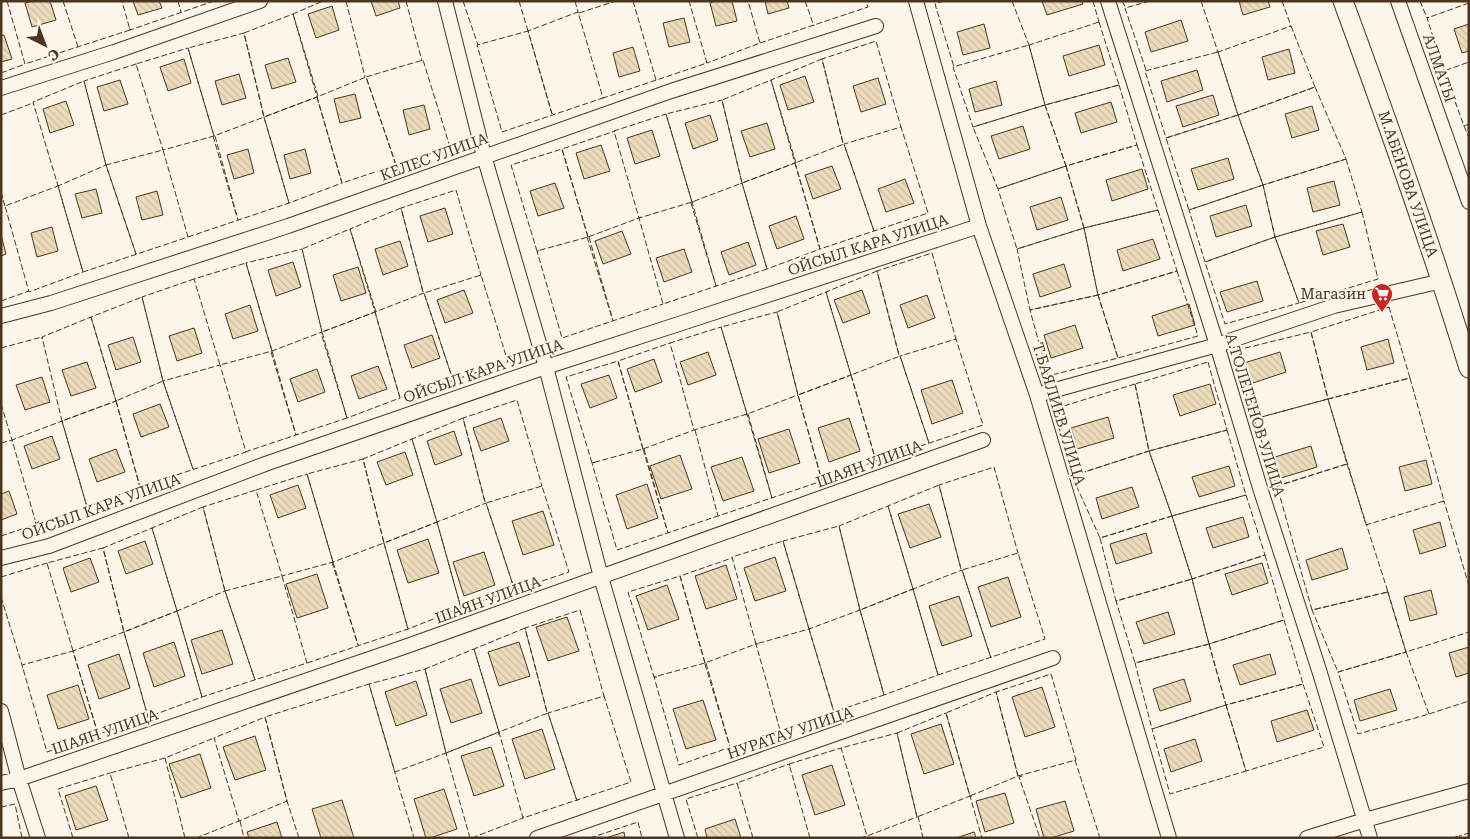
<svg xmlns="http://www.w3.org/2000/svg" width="1470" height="839" font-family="'Roboto Serif',serif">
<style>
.building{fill:url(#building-back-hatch);stroke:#4a3520}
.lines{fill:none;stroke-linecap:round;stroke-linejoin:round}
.street-casing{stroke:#4a3520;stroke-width:16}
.secondary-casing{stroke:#4a3520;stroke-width:21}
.street{stroke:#fbf6e9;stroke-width:14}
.secondary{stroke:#fbf6e9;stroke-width:19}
.fence{stroke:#4a3520;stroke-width:1;stroke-dasharray:6 2.5;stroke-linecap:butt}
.labels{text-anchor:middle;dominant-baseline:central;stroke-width:4;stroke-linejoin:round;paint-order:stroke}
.street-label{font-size:15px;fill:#4a3520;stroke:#fbf6e9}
.poi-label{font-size:15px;fill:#4a3520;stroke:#fbf6e9;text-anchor:end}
</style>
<defs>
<pattern id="building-back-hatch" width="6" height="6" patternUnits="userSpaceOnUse" patternTransform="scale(1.25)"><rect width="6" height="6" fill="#ecdcbc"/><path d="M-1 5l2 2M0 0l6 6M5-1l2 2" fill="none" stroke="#ccbda1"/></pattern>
</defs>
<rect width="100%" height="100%" fill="#fbf6e9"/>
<path class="building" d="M32,1H50L56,20L32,27L25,3Z
M133,1H159L162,8L138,15Z
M371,1H398L400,8L376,16Z
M715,1H732L737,21L716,26L710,3Z
M765,1H787L789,8L768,14Z
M1042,1H1082L1083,4L1047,15Z
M1239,1H1268L1270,7L1243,15Z
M332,6L339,30L316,38L308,14Z
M684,18L690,42L669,47L663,23Z
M1181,20L1188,41L1151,52L1145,32Z
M984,24L990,48L963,55L957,32Z
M1469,24V51L1462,53L1454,29Z
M4,35L12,59L1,62V36Z
M1099,45L1105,65L1069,76L1063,56Z
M633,47L640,71L619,77L613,53Z
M1289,49L1295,73L1268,80L1262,57Z
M288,58L296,82L272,89L265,65Z
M184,59L191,83L168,91L160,67Z
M1197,70L1203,90L1167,102L1161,81Z
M239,74L246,98L222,105L215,81Z
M805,76L814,102L788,110L780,85Z
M878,78L886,104L861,112L853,86Z
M120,80L128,104L104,111L97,87Z
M996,81L1002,105L975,112L969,89Z
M355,94L361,118L340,123L334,99Z
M1213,95L1219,115L1183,127L1176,106Z
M66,101L74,125L50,133L43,109Z
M1111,102L1117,122L1081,133L1075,113Z
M424,105L430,129L409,135L403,110Z
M1312,106L1319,130L1292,138L1285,114Z
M710,115L718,140L693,149L685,123Z
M767,123L775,149L750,157L741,131Z
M1023,126L1030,149L999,159L991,136Z
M652,130L660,156L635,164L627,138Z
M601,145L610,171L584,179L576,153Z
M248,149L254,173L234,179L227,155Z
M305,149L311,173L290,179L284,155Z
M1228,158L1234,179L1198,190L1191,169Z
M832,166L841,189L813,199L805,175Z
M1142,169L1148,189L1112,201L1106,180Z
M905,179L914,203L886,212L878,189Z
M1334,181L1340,205L1313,212L1307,188Z
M555,183L564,208L538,216L530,191Z
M96,189L102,213L82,218L75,194Z
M157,191L163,215L142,220L136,197Z
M1061,197L1068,220L1037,230L1030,207Z
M1246,205L1252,226L1216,237L1210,216Z
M445,208L453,234L428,242L420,216Z
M796,216L804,239L777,249L769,226Z
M1343,224L1350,247L1323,255L1316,231Z
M52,227L58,251L37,257L31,233Z
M622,231L631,254L603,264L595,241Z
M1,235L6,254L1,256Z
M1153,239L1160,259L1123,271L1117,250Z
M400,241L408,266L383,275L375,249Z
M748,242L756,265L729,275L721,252Z
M684,249L692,272L664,282L656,258Z
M293,262L301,287L276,296L268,270Z
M1064,264L1071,287L1040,297L1033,274Z
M358,267L366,293L341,301L333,275Z
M1257,281L1263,301L1227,312L1220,292Z
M464,290L473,313L445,323L437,300Z
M862,290L870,313L843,323L834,300Z
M927,295L935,318L908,328L900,305Z
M1189,304L1195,325L1158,336L1152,316Z
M250,305L258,331L233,339L225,314Z
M1075,325L1083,348L1051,358L1044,335Z
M194,328L202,353L177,361L169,336Z
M432,335L440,358L412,368L404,345Z
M133,337L141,362L116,370L108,345Z
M1388,339L1394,363L1367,370L1361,347Z
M708,352L716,375L688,385L680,362Z
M1280,352L1286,372L1250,384L1244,363Z
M654,359L662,382L635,392L627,369Z
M87,362L96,388L71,396L62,370Z
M378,366L387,389L359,399L351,376Z
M317,369L325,392L298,402L290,379Z
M609,375L617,398L590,408L581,384Z
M42,377L50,402L25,410L16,385Z
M952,380L963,413L932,424L921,390Z
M1210,384L1216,404L1180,416L1173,395Z
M160,404L169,427L141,437L133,414Z
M1108,417L1114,438L1077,449L1071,428Z
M501,418L509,441L481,451L473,428Z
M849,418L860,451L829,462L818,428Z
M789,429L800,463L769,473L758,439Z
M454,431L462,455L435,465L427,441Z
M52,436L60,459L32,469L24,446Z
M1311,446L1317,467L1281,478L1275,457Z
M116,449L125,472L97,482L89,459Z
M405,452L413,475L386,485L377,462Z
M680,455L692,489L661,499L650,466Z
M742,457L754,491L723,501L711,467Z
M1426,460L1432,484L1405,491L1399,467Z
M1229,466L1235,486L1199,497L1192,477Z
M647,484L658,518L627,529L616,495Z
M298,485L306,508L278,518L270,495Z
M1132,487L1139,507L1102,519L1096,498Z
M9,491L17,514L1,520V494Z
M929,504L941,537L910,548L898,514Z
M543,511L554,545L523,555L512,521Z
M1243,517L1249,537L1213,548L1206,528Z
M1440,522L1446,546L1420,554L1413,530Z
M1146,533L1152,553L1116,564L1110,544Z
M428,539L439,573L408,583L397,550Z
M145,541L153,564L126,574L118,551Z
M1342,548L1348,569L1312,580L1306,560Z
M484,552L495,585L464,596L453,562Z
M775,557L786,591L755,601L744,568Z
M90,558L99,582L71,592L63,568Z
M1262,563L1268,583L1232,595L1225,574Z
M726,565L737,599L706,609L695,576Z
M317,574L328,608L297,618L286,584Z
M1008,577L1021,617L991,627L978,587Z
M667,585L679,619L648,630L636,596Z
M1431,590L1437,614L1410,621L1404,597Z
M959,596L972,636L942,646L929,606Z
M1168,612L1175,634L1144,644L1136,622Z
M567,617L579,651L548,661L536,627Z
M222,630L233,664L202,674L191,640Z
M174,642L185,676L154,687L143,653Z
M519,642L530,676L499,686L488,652Z
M1469,647V673L1456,677L1449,653Z
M119,654L130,688L99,699L88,665Z
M1270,654L1276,674L1240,685L1233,665Z
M471,679L482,713L451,723L440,689Z
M1184,679L1191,701L1160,711L1153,689Z
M416,681L427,715L396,726L385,692Z
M78,685L89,719L58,729L47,695Z
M1042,687L1055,727L1025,737L1012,697Z
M1390,689L1397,710L1360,721L1354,700Z
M703,700L716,740L686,749L673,709Z
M1307,710L1314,730L1277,742L1271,721Z
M941,724L954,764L924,774L911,734Z
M542,729L555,769L525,779L512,739Z
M255,736L266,770L235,780L223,747Z
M1195,739L1202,761L1171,772L1164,749Z
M491,747L504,786L474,796L461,756Z
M200,754L211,788L181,798L169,764Z
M832,765L845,805L815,815L802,775Z
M96,786L108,820L76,830L65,796Z
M444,789L457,829L430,838H426L414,799Z
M1005,793L1014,823L985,832L976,801Z
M342,800L354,838H321L312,809Z
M1065,801L1074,831L1051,838H1044L1036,809Z
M735,819L741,838H707L705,829Z
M277,822L282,838H249L247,832Z
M624,832L625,838H606Z
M974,832L976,838H956Z"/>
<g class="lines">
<g class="street-casing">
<path id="street" d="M445,1L484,156L546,367L601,577L677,838
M916,1L979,226L1037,395L1169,838
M1108,1L1217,345L1261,491L1319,670L1370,838
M1398,1L1469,202
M1,88L114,52L260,1
M1,316L51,303L288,226L671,91L876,26
M1037,395L1217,345L1334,306L1442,281
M1,558L49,546L268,463L546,367L685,322L979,226
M1,711L19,779L38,838
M1,783L19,779L407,646L983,440
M537,838L1053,658
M1307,838L1365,820L1469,791"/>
</g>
<g class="secondary-casing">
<path id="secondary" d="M1343,1C1388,123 1431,244 1469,368"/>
</g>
<use href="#street" class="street"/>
<use href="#secondary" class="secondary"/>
<path class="fence" d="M7,1L25,64L130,30L122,1
M63,1L78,47
M178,1L181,12
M346,1L365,77
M406,1L422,61
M463,1L478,45
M519,1L528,31
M575,1L578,12L577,13
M633,1L656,80
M805,1L814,26
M944,1L935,4L954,67
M1012,1L1029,45
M1093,1L1099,22H1098
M1122,1L1126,8
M1201,1L1218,52H1216
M1282,1L1291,26H1290
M1420,1L1427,18L1429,17
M1469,3L1427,18L1444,71L1469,62
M579,13L616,1
M293,14L317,97L264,117L244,33Z
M1099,22L1119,85L1045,105L1029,45Z
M1291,26L1315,87L1238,115L1218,52Z
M130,28V30L214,1
M760,43L868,7L866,1
M1029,45L1045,105L973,127L953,67Z
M1218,52L1238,115L1166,138L1145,71Z
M706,61L707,63L760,43L748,1
M1146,70L1125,8L1150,1
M1445,70L1444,71L1464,126L1469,124
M1,73L25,64
M771,80L795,163L742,183L722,100Z
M1119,85L1137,145L1066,166L1045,105Z
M1315,87L1346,159L1263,185L1238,115Z
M318,96L293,14L323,1
M317,97L342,183L289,203L264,117Z
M603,97V98L707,63L689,1
M1045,105L1066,166L998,189L973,127Z
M552,114L528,31L477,45L502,132L603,98L578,12L528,31L552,114
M1,115L33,103
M1238,115L1263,185L1189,210L1166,138Z
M1464,126L1469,138
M213,136L238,220
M214,136L188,48L244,33L264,117L214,136L163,150L136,64L188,48L214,136
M215,136L238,220
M843,143L822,59L876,41L901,127H900
M1137,145L1158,210L1084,228L1066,166Z
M1346,159L1362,212L1275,237L1263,185Z
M795,163L820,249L767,269L742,183Z
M796,163L771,80L822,59L843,143
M106,165L84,81L136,64L137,66
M396,165L366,77L423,60L450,147L342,183L317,97L366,77L396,165
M1066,166L1084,228L1017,249L998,189Z
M59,185L58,186L33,102L84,81L106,165
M1263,185L1275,237L1205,262L1189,210Z
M58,186L83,272L29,292L5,206Z
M1,192L5,206
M692,202L666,114L722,100L742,183L692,202L639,218L614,131L666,114L692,202
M694,202H692L716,286
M691,203L716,286
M1158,210L1177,271L1098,295L1084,228Z
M1362,212L1378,279L1299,303L1275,237Z
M641,217L639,218L663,304L767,269L742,183L740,184
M1084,228L1098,295L1030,310L1017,249Z
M350,229L375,312L322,332L302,249Z
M874,231L844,144L795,163L820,249L928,213L901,127L844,144L874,231
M188,237L289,203L264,117
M587,237L613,321
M588,237L562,149L511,165L537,251L588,237L639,218
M588,237L562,149L615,131
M589,237L613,321
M1275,237L1299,303L1225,324L1205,262Z
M539,251H537L562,338L663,304
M136,254L106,165L163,150L188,237L83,272L58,186L106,165L136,254
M1177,271L1198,336L1118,358L1098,295Z
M423,292L401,208L456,190L481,275L480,276
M826,292L851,375L798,395L777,312Z
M1098,295L1118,358L1048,376L1030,310Z
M1,301L29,291
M1389,307L1410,378L1328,399L1311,332Z
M375,312L400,398L347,418L322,332Z
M376,312L350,229L401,208L423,292
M91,317L116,401L62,421L42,337Z
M1311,332L1328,399L1254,419L1233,351Z
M1,348L42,337V339
M272,351L246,263L194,279L220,365L272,351L322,332L302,249L246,263L272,351
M272,351L296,435
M271,352L296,435
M899,355L877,271L932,253L956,339H955
M1208,362L1227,430L1149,451L1135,384Z
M851,375L826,292L877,271L899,355
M851,375L876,461L822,481L798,395Z
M1410,378L1444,501L1366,525L1328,399Z
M453,380L424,293L481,275L508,362L400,398L375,312L424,293L453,380
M163,381L142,297L194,279L195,281
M1135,384L1149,451L1072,476L1054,409Z
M1328,399L1347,464L1277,486L1254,419Z
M117,400L116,401L91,317L142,297L163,381
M116,401L140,487L87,507L62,421Z
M1,404L12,440
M747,414L721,327L777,312L798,395L747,414L694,430L670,343L721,327L747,414
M748,414L772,498
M745,415L747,414L772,498
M695,430L718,516L822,481L798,395L797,396
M1227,430L1246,495L1172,516L1149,451Z
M412,439L437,522L384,543L363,459Z
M1,443L13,440
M929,443L900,356L851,375L876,461L983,425L956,339L900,356L929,443
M643,449L618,361L670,343
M643,449L618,361L566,377L592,463L643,449L694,430
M643,449L668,533
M644,449L668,533
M1149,451L1172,516L1100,538L1072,476Z
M245,452L347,418L321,333
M595,462L592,463L617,550L718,516
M1347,464L1388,592L1312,610L1277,486Z
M193,469L163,381L116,401L140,487L246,452L220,365L163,381L193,469
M1246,495L1265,555L1192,579L1172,516Z
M485,502L463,418L517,400L542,486H541
M1442,502L1444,501L1469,586
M888,506L913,589L860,610L839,526Z
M1172,516L1192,579L1116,601L1100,538Z
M437,522L412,439L463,418L485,502
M437,522L461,608L408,629L384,543Z
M152,528L177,611L124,632L103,548Z
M1,536L87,507L62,421L12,440L36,523
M1265,555L1284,620L1209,644L1192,579Z
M332,562L358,645
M333,562L307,474L363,459L384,543L333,562L282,576L256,490L307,474L333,562
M333,562L358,645
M961,569L939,485L994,467L1018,553
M1,577L47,563L48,564
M1192,579L1209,644L1135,663L1116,601Z
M913,589L938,675L884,695L860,610Z
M914,589H913L888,506L939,485L961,569
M1387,590L1406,652L1469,632
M225,591L203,507L256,490
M515,591L486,503L542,486L569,572L461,608L437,522L486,503L515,591
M1388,592L1406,652L1338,672L1312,610Z
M1,597L22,665
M177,611L152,528L203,507L225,591
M177,611L202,697L148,717L124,632Z
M1284,620L1303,684L1226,705L1209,644Z
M811,628L809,629L834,712
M809,629L783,541L732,557L756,644L809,629L860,610L839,526L783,541L809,629
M809,629L834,712
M758,644H756L780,730L884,695L860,610H858
M1209,644L1226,705L1152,729L1135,663Z
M474,649L499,732L446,753L425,669Z
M73,651L47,563L103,548L124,632H122
M1406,652L1429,714L1358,734L1338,672Z
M991,658L962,570L1018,553L1045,639L938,675L913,589L962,570L991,658
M307,663L408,629L384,543H383
M705,663L680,576L628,592L654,677L705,663L756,644L755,642
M705,663L680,576L732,558
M706,663L730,747
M705,664L730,747
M425,669L446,753L395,772L369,684Z
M657,677H654L679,765L780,730V728
M255,680L225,591L282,576L307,663L202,697L177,611L225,591L255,680
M1303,684L1324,747L1246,771L1226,705Z
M1226,705L1246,771L1170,794L1152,729Z
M547,712L525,628L580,610L604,696H603
M946,713L970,796L917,817L897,733Z
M1429,714L1469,701
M265,717L287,801L239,821L214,738Z
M499,732L474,649L525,628L547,712
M98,734L73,651L22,665L47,752L148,717L124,632L73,651L98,734
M1075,760L1100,838
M1018,776L996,692L1051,674L1076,760L1018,776L970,796L946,713L996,692L1018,776
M1022,776L1019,777L1040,838
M972,796H970L982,838
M577,801L548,713L499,732L523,818L631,782L604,696L548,713L577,801
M1,807L15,804L22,838
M918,816L923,838
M240,821L244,838
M73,838L58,789L110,773
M129,838L110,773L165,758L166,760
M185,838L165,758L214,738L215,740
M196,838L239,821L238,819
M299,838L287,801L265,717L369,684L414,838
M470,838L446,753L499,732V735
M472,838L523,818V816
M590,838L638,822L642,838
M698,838L686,799L737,783L738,785
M753,838L737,783L789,764L790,766
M810,838L789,764L841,748V749
M860,838L867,836L917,817L897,733L841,748L867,836
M1452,838L1459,836L1460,838L1459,836L1469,833"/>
</g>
<defs>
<g id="supermarket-pin" transform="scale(1.125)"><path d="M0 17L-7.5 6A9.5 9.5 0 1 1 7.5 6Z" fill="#c62828" stroke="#fbf6e9"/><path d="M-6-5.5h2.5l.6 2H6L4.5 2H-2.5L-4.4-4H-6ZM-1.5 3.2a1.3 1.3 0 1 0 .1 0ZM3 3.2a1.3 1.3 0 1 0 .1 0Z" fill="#fff"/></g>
</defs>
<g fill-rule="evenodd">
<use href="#supermarket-pin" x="1382" y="294"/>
</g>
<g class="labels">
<g class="street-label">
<text transform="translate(1439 68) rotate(71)">АЛМАТЫ</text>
<text transform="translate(434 157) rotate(-20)">КЕЛЕС УЛИЦА</text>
<text transform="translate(1408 184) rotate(71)">М.АБЕНОВА УЛИЦА</text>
<text transform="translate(868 245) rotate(-18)">ОЙСЫЛ КАРА УЛИЦА</text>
<text transform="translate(483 371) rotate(-19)">ОЙСЫЛ КАРА УЛИЦА</text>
<text transform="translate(1059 414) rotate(73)">Т.БАЯЛИЕВ УЛИЦА</text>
<text transform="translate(1255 415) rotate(73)">А.ТОЛЕГЕНОВ УЛИЦА</text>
<text transform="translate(869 464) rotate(-20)">ШАЯН УЛИЦА</text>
<text transform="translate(101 507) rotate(-20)">ОЙСЫЛ КАРА УЛИЦА</text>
<text transform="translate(488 600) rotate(-20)">ШАЯН УЛИЦА</text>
<text transform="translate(105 732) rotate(-19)">ШАЯН УЛИЦА</text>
<text transform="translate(790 733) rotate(-19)">НУРАТАУ УЛИЦА</text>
</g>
<g class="poi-label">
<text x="1366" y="294">Магазин</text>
</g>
</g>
<rect width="1470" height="839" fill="none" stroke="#4a3520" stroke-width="5"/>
<g transform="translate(45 45) rotate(138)" stroke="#fbf6e9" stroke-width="4" paint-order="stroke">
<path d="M0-4L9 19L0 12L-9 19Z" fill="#4a3520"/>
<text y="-8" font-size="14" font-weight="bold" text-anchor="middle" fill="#4a3520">С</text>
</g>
</svg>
